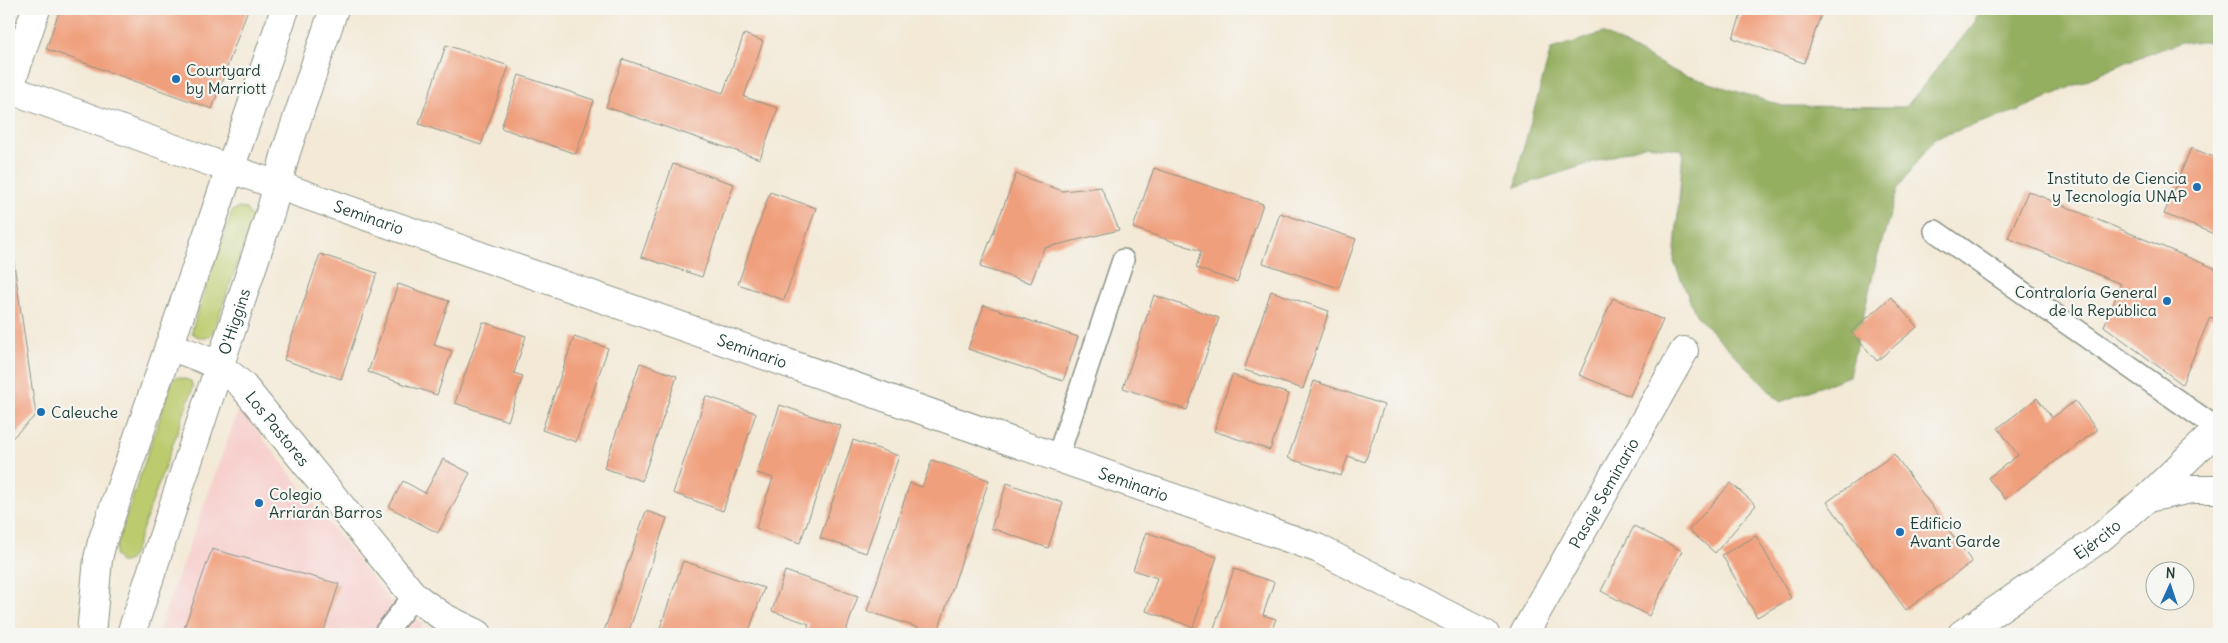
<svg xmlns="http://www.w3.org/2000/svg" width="2228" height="643" font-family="Delius,sans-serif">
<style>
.built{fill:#f7d0ce}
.green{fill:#bccb6d;stroke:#6e8450}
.forest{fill:#95af60;stroke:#5a764a}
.building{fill:#f09f7b}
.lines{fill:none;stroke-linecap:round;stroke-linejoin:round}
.service-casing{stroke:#899385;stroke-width:24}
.minor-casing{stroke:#899385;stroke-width:30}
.tertiary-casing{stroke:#899385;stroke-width:30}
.secondary-casing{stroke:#899385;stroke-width:30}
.primary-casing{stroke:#899385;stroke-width:30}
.service{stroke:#fff;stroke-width:21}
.minor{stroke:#fff;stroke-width:28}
.tertiary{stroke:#fff;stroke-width:28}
.secondary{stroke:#fff;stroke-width:28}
.primary{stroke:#fff;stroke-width:28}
.poi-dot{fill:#1f6fb2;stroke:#f6f6f2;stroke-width:2}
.labels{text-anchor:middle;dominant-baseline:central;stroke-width:4.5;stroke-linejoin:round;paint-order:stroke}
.poi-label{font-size:16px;fill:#1f3d34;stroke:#f6f6f2;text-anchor:start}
.street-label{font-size:16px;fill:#1f3d34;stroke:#f6f6f2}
</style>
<rect width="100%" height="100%" fill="#f6f6f2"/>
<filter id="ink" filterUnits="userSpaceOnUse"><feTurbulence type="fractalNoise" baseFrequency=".02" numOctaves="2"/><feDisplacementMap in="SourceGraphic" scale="10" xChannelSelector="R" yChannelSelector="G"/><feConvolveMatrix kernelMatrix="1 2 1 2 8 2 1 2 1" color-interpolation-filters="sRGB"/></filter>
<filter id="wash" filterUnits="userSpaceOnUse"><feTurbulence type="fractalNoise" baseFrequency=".0096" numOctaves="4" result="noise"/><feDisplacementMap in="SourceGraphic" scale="20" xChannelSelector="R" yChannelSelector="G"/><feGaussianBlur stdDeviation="1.12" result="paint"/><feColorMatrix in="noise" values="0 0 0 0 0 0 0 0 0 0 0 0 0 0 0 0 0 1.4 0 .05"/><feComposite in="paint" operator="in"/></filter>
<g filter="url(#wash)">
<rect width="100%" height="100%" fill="#f3e9d6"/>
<path class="built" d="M239,408L388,599L423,623L418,634H157Z"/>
<path class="green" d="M238,208L246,209L253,219L213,333L207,338H200L192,333L193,326L232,211Z
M178,377L191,381L193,388L135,550C132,558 129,563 120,562L115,555L117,544L173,379Z"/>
<path class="forest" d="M1978,9H2219V42H2182L2129,61L2019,110L1935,138L1898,188L1877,258L1849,376L1780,402L1696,315L1674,262L1683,150L1647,145L1516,187L1521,157L1551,49L1603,33L1678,73L1783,106L1906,107L1975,22Z"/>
<g id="blocks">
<path class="building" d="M60,9H153L166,14L168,9H248L212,109L46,49Z
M1743,9H1823L1804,63L1733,38Z
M744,34L763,41L744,97L778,108L760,159L606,107L623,59L723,93Z
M446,45L509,66L481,145L419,124Z
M519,75L594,100L576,154L501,128Z
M2191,148L2219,159V236L2164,214Z
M673,164L734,184L702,277L641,257Z
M1154,168L1263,204L1237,282L1196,268L1201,251L1133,228Z
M1016,174L1063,191L1101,187L1119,230L1044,248L1031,283L980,267Z
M2028,191L2219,270V321L2210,317L2182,384L2104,326L2121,284L2008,238Z
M770,192L816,208L784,300L738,284Z
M1280,213L1356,239L1339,288L1263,263Z
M320,254L377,273L341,379L284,360Z
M9,257H13L36,415L9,441Z
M398,284L449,301L434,345L452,351L437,395L368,372Z
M1271,291L1329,311L1303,389L1244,370Z
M1154,295L1219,318L1187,410L1123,388Z
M1891,297L1917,327L1877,361L1851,332Z
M1613,298L1663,320L1630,396L1579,375Z
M984,305L1078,337L1063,381L968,349Z
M483,322L526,336L514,373L523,376L508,421L455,403Z
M574,337L608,348L576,442L542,430Z
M640,363L677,376L642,481L604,468Z
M1232,375L1289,394L1270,450L1214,431Z
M1314,381L1384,405L1365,462L1348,456L1341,476L1288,458Z
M706,396L756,413L723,511L673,493Z
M2037,398L2052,418L2075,401L2097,430L2005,499L1988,478L2018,455L1998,428Z
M780,405L841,426L800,543L756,528L773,478L757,473Z
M853,440L899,456L866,553L820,538Z
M1894,454L1972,562L1906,610L1827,502Z
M443,459L470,473L438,533L389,507L403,481L425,493Z
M932,460L989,480L937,634L867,611L910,483L922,487Z
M1007,483L1063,503L1048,548L991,528Z
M1731,483L1756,505L1715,553L1689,530Z
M646,511L667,518L628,634H603Z
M1634,526L1682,551L1649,616L1601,591Z
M1146,532L1217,557L1193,627L1146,611L1157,578L1133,570Z
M1756,536L1791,598L1757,617L1722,555Z
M212,549L339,584L323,634H182Z
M683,561L764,588L748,634H658Z
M1234,569L1274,582L1263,615L1276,619L1270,634H1212Z
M785,571L858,596L845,634H805L809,624L772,611Z"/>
</g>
</g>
<g filter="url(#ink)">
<use href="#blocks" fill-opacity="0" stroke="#899385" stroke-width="1"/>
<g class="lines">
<g class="service-casing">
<path id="service" d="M1935,231L2218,429
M1058,456L1123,260
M384,634L414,596"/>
</g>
<g class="minor-casing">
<g id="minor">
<path d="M9,89L36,9"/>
<path id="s1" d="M169,346C199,357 219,362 243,386L414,596L443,617L478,634"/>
<path id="s2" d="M1524,634L1684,351"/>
</g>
</g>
<g class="tertiary-casing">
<g id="tertiary">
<path id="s3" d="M9,89L211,162L1317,548L1485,634"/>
<path d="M91,634L98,559L102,542L285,9"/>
<path id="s4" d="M131,634L271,210L286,152L334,9"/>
</g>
</g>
<g class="secondary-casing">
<path id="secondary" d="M2147,498L2191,489H2219"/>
</g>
<g class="primary-casing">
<g id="primary">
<path id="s5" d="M1962,634L2099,539L2147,498L2219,428"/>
</g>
</g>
<use href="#service" class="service"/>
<use href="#minor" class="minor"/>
<use href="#tertiary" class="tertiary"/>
<use href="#secondary" class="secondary"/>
<use href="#primary" class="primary"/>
</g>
</g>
<g class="poi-dot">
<circle cx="176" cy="79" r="5"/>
<circle cx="2197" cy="187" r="5"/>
<circle cx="2167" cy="301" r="5"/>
<circle cx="41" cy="412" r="5"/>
<circle cx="259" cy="503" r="5"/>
<circle cx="1900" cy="532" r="5"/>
</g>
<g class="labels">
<g class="poi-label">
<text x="186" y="70">Courtyard<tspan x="186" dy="18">by Marriott</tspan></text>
<text x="2187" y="178" text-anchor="end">Instituto de Ciencia<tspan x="2187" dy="18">y Tecnología UNAP</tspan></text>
<text x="2157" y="292" text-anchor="end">Contraloría General<tspan x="2157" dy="18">de la República</tspan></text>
<text x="51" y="412">Caleuche</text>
<text x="269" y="494">Colegio<tspan x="269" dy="18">Arriarán Barros</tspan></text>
<text x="1910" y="523">Edificio<tspan x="1910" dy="18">Avant Garde</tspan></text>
</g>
<g class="street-label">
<text stroke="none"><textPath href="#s3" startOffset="382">Seminario</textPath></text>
<text stroke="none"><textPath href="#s4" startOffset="329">O'Higgins</textPath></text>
<text stroke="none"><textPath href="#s3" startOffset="788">Seminario</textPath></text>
<text stroke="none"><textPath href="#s1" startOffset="140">Los Pastores</textPath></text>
<text stroke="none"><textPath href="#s3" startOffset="1192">Seminario</textPath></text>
<text stroke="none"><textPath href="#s2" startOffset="162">Pasaje Seminario</textPath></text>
<text stroke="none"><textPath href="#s5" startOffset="165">Ejército</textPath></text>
</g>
</g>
<rect width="2228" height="643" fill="none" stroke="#f6f6f2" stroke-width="30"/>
<g transform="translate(2170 586) rotate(3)"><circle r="24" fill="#f6f6f2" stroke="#a0aca6"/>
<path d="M0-4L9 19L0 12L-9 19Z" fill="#1f6fb2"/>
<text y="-8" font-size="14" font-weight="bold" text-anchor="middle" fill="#1f3d34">N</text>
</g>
</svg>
